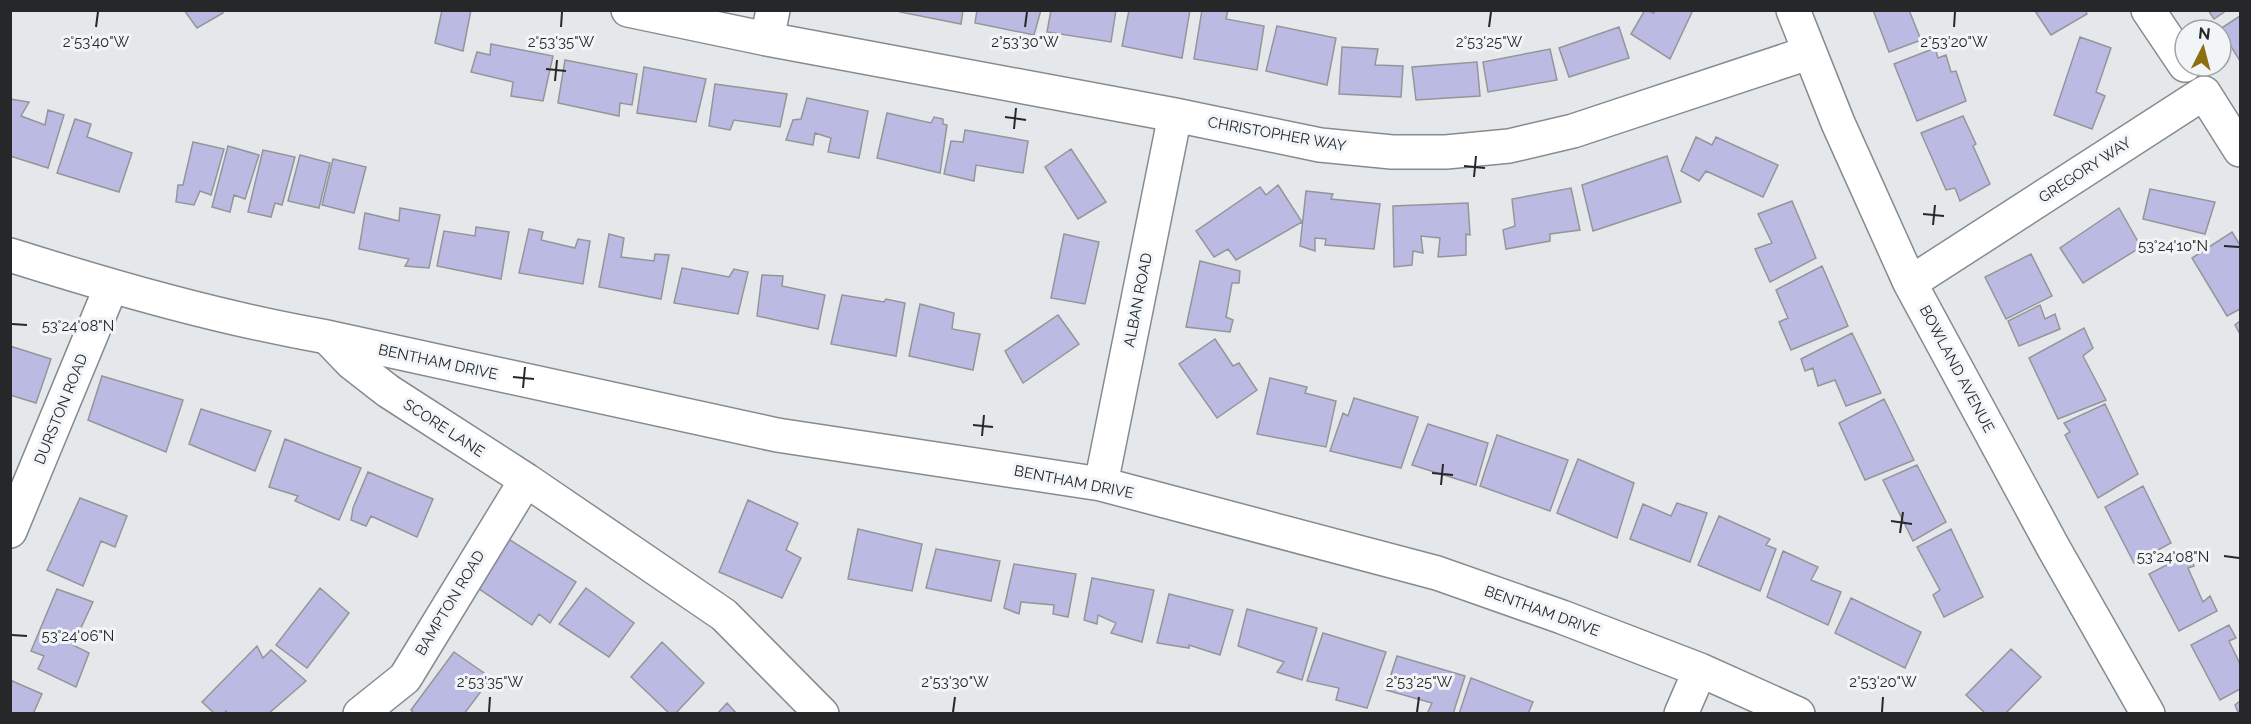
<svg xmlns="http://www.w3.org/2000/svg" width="2251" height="724" font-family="Raleway,sans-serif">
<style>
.building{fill:#bbbae3;stroke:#959599;stroke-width:1.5}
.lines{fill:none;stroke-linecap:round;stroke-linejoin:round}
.minor-casing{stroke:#878b8d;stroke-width:36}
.minor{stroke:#fff;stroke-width:33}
.ticks{fill:none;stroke:#262728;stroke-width:2}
.labels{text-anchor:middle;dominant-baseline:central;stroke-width:6;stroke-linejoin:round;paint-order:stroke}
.street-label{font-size:15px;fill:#262728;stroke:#f1f5f8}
.ticks-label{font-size:15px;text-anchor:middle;fill:#262728;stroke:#f1f5f8;stroke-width:6;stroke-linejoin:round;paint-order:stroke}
</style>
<rect width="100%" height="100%" fill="#e4e8eb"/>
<path class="building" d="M184,10H221L223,13L197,28Z
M442,10H471L463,51L435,43Z
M900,10H963L961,24L900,12Z
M977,10H1041L1034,35L975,23Z
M1051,10H1116L1111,42L1047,32Z
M1129,10H1190L1182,58L1122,46Z
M1202,10H1228L1226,19L1264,26L1257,70L1194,59Z
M1645,10L1654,13L1655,10H1693L1670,59L1631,34Z
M1873,10H1909L1921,40L1889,52Z
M2085,10L2087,14L2051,35L2035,11Z
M2208,10H2227L2214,19Z
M2240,16V61L2220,29Z
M1277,26L1336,38L1327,85L1266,71Z
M1619,27L1629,58L1569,77L1559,48Z
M2080,37L2111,48L2096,92L2105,96L2092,129L2054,115Z
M491,44L553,56L543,101L511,96L513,82L471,72L477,52L490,55Z
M1342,47L1378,49L1375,65L1403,66L1401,97L1339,94Z
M1935,48L1938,58L1946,55L1951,72L1956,71L1966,101L1917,121L1894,64Z
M1550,49L1557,80L1488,92L1483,62Z
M565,60L637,74L632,105L620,103L619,116L558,103Z
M1477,62L1480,96L1416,100L1412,67Z
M644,67L706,79L696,122L637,113Z
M715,84L787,94L780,127L734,120L730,130L709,126Z
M807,98L868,111L859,158L828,152L831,138L815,133L813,145L786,140L793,120L801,119Z
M10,99L29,102L21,116L45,125L48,110L64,115L48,168L10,156Z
M887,113L931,123L934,117L943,119V124L947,125L940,173L877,158Z
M1963,116L1976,144L1973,146L1990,184L1960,201L1955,188L1946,190L1921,133Z
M75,119L91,124L87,137L132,153L119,192L57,173Z
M965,130L1028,141L1023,173L976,165L974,181L944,174L951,141L963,142Z
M1696,137L1712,145L1716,137L1778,165L1763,197L1706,171L1699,181L1681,171Z
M193,142L224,149L211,195L200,191L194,205L176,202L178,185H183Z
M228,146L259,155L245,199L234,195L230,212L212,207Z
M1071,149L1106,202L1078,219L1045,167Z
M263,150L295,157L282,205L275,203L271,217L248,212Z
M300,155L330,163L319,208L288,201Z
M1667,156L1681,202L1593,231L1582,185Z
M333,159L366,167L354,213L322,205Z
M1278,185L1302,222L1236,260L1228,249L1214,257L1196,231L1260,187L1266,195Z
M1571,188L1580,230L1550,234V241L1506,249L1503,230L1515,226L1512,199Z
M2150,189L2215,202L2205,234L2143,219Z
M1306,191L1333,194L1331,199L1380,204L1374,249L1325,245L1326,239L1315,238V251L1300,246Z
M1792,201L1816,258L1770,282L1755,249L1772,243L1758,214Z
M1468,203L1470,235L1466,234V255L1438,257L1440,238L1421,236L1423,253L1413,251L1412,265L1394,267L1393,206Z
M400,208L440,215L429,268L405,266L409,259L359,249L365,213L399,221Z
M2119,208L2141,247L2083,283L2060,248Z
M476,227L509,232L501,279L437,266L444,231L475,236Z
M529,229L543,232L541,240L575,248L578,239L590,241L583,284L519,273Z
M2232,232L2240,245V309L2227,316L2192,258Z
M609,234L624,238L621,257L654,261L655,254L669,255L661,299L599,287Z
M1064,234L1099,242L1085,304L1051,298Z
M2031,254L2052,296L2006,319L1985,277Z
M1200,261L1240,271L1239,283H1232L1226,317L1233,320L1230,332L1186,327Z
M1822,266L1848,326L1791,350L1779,322L1788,318L1776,290Z
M682,268L729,277L734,269L748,272L738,314L674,303Z
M762,275L783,276L782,286L825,295L818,329L757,316Z
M842,295L884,302L886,299L905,303L896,356L831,344Z
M920,304L954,313L952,329L980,334L973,370L909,356Z
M2040,305L2045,319L2055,314L2060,329L2019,346L2008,321Z
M1058,315L1079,344L1023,383L1005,351Z
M2240,321V334L2235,325Z
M2084,328L2093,348L2083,356L2106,400L2058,419L2029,358Z
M1852,333L1881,393L1846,406L1835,380L1818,386L1813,368L1805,371L1801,359Z
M1215,339L1233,366L1239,363L1257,390L1217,418L1179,364Z
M10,346L51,359L36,403L10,395Z
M102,376L183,400L166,452L88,420Z
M1270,378L1307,387L1305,393L1336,401L1326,447L1257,434Z
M1354,398L1418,417L1401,468L1330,451L1343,413L1348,416Z
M1884,399L1914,460L1865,480L1839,423Z
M2105,404L2138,474L2098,498L2065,435L2070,432L2064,423Z
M201,409L271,431L255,471L189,444Z
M1428,424L1488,443L1476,485L1412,465Z
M1497,435L1568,460L1550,511L1480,486Z
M285,439L361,468L339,520L295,501L298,496L269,487Z
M1578,459L1634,483L1617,538L1557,513Z
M1917,465L1946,522L1913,541L1883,480Z
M368,472L433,499L417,537L371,516L366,526L351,520L353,508Z
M2143,486L2171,543L2134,563L2105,507Z
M80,498L127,516L115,547L101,541L83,586L47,570Z
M748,500L798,523L786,550L801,558L782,598L719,572Z
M1677,503L1707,513L1690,562L1630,539L1643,504L1671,516Z
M1719,516L1770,539L1766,545L1776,549L1760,591L1698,565Z
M858,529L922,544L912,591L848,579Z
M1951,529L1983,597L1944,617L1933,595L1940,590L1917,547Z
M499,533L576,582L550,623L539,614L532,625L469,582Z
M936,549L1000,561L991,601L926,588Z
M1783,551L1818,567L1811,580L1841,592L1828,625L1767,597Z
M2188,554L2194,566L2188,568L2203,602L2210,596L2217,611L2179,631L2149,574Z
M1014,564L1076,574L1068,617L1053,614L1054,605L1021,602L1019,614L1004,608Z
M1092,578L1154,590L1142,642L1111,633L1116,623L1098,615L1097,624L1084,620Z
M320,588L349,613L307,668L276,645Z
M586,588L634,623L609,657L559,624Z
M57,589L93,602L73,645L89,653L76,687L38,669L44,656L31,651Z
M1169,594L1233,610L1220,655L1189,645V648L1157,643Z
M1851,598L1921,632L1905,668L1835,633Z
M1247,609L1317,628L1302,680L1277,672L1284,662L1238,646Z
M2229,625L2236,638L2229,641L2240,664V689L2220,700L2191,645Z
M1323,633L1386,652L1367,708L1336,700L1339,688L1307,681Z
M662,642L704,683L675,714H670L631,677Z
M257,646L263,658L271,650L306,681L268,714H228L226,711L224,714H215L202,702Z
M2011,649L2041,677L2005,714H1986L1966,695Z
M454,652L491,678L464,714H415L411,710Z
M1397,656L1465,676L1453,714H1427L1432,703L1386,690Z
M1471,678L1533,702L1528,714H1459Z
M10,680L42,694L33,714H10Z
M2240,701V714H2234L2238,712L2235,705Z
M727,703L737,714H717Z"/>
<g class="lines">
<g class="minor-casing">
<path id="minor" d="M628,10L767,39
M773,10L767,39L1175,115L1320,145L1392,152H1446L1509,146L1573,131L1808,53
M1793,10L1838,123L1910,283L2053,547L2148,714
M2148,10L2185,65
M10,255C115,288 219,318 327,337L777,435L1101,484L1437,573L1562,617L1700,670L1798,714
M1910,283L2204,93L2240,150
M327,337L352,363L388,391L526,480L724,615L822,714
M1101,484L1175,115
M10,531L111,287
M360,714L405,678L526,480
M1681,714L1700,670"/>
</g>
<use href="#minor" class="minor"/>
</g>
<path class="ticks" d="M96,27L98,12M561,27L562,12M1025,27L1027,12M1489,27L1491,12M1954,27L1955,12M546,69L566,71M555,81L557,60M1005,117L1026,120M1014,129L1016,108M1464,166L1485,168M1474,177L1476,156M1923,214L1944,216M1933,225L1935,205M2224,246L2239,247M12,324L27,325M513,377L534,379M523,388L525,367M973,425L993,427M982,436L984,415M1432,473L1453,475M1441,485L1443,464M1891,521L1912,524M1900,533L1903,512M2224,556L2239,558M12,635L27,636M489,712L490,697M953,712L955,697M1417,712L1419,697M1882,712L1883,697"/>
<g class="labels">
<g class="street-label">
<text transform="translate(1277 134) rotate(10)">CHRISTOPHER WAY</text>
<text transform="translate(2085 170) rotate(-33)">GREGORY WAY</text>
<text transform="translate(1138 300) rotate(-79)">ALBAN ROAD</text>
<text transform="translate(438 362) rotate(12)">BENTHAM DRIVE</text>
<text transform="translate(1957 369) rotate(62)">BOWLAND AVENUE</text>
<text transform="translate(61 409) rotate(-68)">DURSTON ROAD</text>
<text transform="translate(444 428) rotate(33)">SCORE LANE</text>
<text transform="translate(1074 482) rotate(11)">BENTHAM DRIVE</text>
<text transform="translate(450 603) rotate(-59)">BAMPTON ROAD</text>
<text transform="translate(1542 611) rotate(20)">BENTHAM DRIVE</text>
</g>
</g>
<g class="ticks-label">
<text x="96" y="47">2°53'40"W</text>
<text x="561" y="47">2°53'35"W</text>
<text x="1025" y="47">2°53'30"W</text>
<text x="1489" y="47">2°53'25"W</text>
<text x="1954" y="47">2°53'20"W</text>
<text x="2173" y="251">53°24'10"N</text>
<text x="78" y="331">53°24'08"N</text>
<text x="2173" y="562">53°24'08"N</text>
<text x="78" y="641">53°24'06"N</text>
<text x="490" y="687">2°53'35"W</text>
<text x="955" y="687">2°53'30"W</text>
<text x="1419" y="687">2°53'25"W</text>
<text x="1883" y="687">2°53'20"W</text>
</g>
<rect width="2251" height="724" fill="none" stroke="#262728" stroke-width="24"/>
<g transform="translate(2203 48) rotate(6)"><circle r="28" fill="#f1f5f8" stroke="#a0a3a5" stroke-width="1.5"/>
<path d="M0-4.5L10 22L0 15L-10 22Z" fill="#8d6e11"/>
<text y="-9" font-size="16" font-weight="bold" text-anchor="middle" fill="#262728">N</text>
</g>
</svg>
